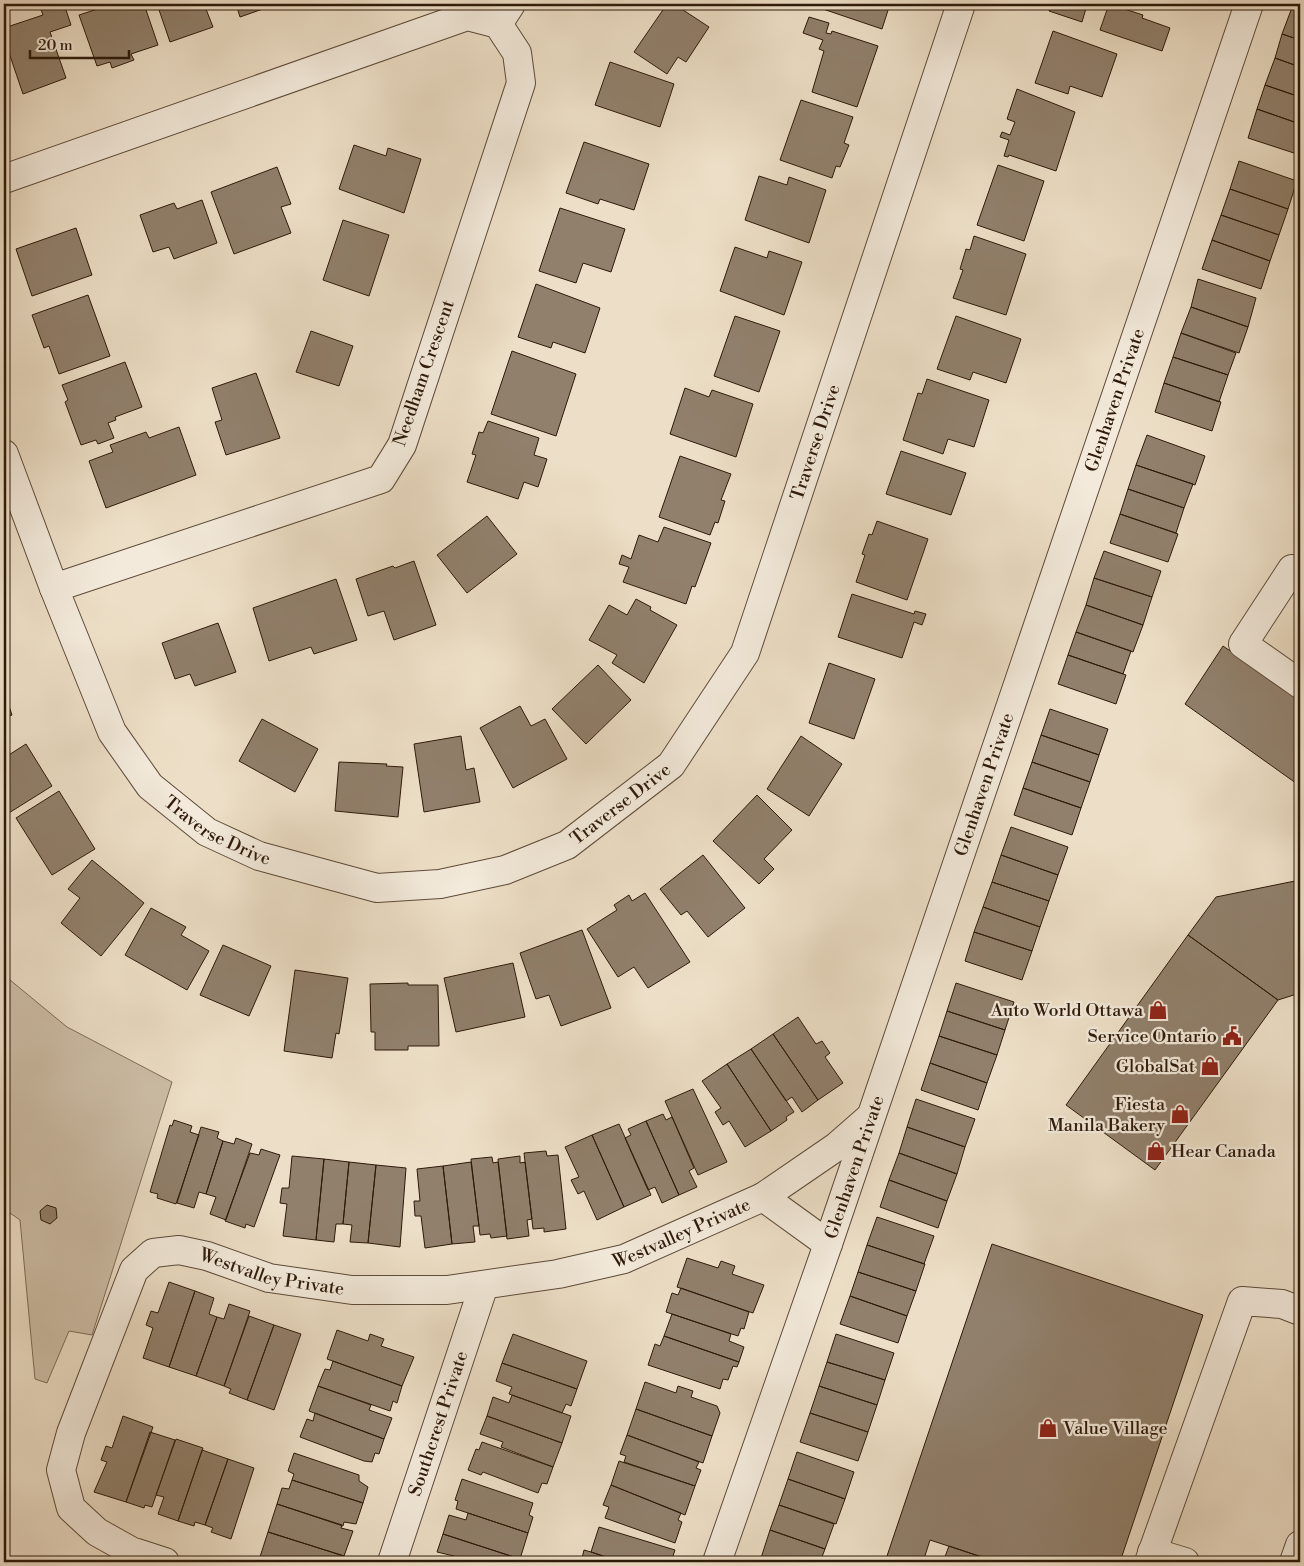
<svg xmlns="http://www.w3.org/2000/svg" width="1304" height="1566" font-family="'Libre Bodoni',serif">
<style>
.green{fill:#cdbea7;stroke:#7e6c58}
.building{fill:#91806c;stroke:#2e1a0a}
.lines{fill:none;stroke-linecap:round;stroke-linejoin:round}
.minor-casing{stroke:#5e4b39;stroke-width:30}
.minor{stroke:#f3eadb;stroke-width:28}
.labels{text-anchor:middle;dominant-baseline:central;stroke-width:4.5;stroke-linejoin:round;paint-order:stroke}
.street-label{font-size:18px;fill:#2e1a0a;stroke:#f3eadb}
.poi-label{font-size:18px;fill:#2e1a0a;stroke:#f3eadb;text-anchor:end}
</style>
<rect width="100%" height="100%" fill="#eddfc7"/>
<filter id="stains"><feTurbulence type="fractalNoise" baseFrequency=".004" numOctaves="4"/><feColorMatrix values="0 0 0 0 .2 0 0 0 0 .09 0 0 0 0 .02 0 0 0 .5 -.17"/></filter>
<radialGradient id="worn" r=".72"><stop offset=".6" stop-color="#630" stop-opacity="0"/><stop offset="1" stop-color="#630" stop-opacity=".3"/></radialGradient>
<path class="green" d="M4,975L67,1027L172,1082L92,1335L69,1331L47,1383L35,1379L20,1220L4,1209Z"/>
<path class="building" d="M39,4H64L71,25L50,32L66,78L23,94L4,38V28L43,15Z
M113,4H144L158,45L131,54L134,60L112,68L110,62L97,66L79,15Z
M157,4H204L213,27L170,42Z
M236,4H277L240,17Z
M667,4H674L709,27L686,62L678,57L667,74L634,52Z
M818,4H890L882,29L817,7Z
M1052,4H1099L1098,8L1087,5L1082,22L1049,11Z
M1109,4L1143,15L1142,18L1170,28L1162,51L1100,30Z
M1293,5L1300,7V40L1282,34Z
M809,17L829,23L826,33L831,34L832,31L878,46L857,107L812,92L824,51L819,49L823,40L803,33Z
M1053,31L1117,54L1102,97L1070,86L1068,94L1035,83Z
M1282,34L1300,40V67L1275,58Z
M1275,58L1300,67V97L1265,85Z
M610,62L674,84L660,127L595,105Z
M1265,85L1300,97V124L1257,109Z
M1017,89L1075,112L1056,171L1009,155L1008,157L1004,156L1009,140L1000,137L1002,132L1010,135L1015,122L1007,119Z
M801,100L853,117L844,143L849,145L840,167L836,166L832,178L780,160Z
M1257,109L1300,124V155L1248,138Z
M584,142L649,164L634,210L600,199L598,204L566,193Z
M354,145L386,156L388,148L421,159L404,213L339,189Z
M1239,161L1297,181L1288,209L1230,189Z
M998,165L1044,181L1024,241L977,225Z
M277,167L291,204L281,207L291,233L234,254L211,192Z
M759,176L787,185L789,177L826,190L809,243L745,220Z
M1230,189L1288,209L1279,235L1221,215Z
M202,200L217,243L174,259L169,247L153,252L140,215L174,203L177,209Z
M560,208L625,229L611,272L583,263L576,283L539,271Z
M1221,215L1279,235L1270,261L1212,240Z
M343,220L389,235L369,296L323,280Z
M76,228L92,275L32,296L16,249Z
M974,236L1026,254L1006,315L953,298L963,270L960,269L966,249L970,250Z
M1212,240L1270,261L1261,289L1202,269Z
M735,247L767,258L769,251L802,262L784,315L720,291Z
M1198,279L1256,298L1248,327L1191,307Z
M536,284L600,308L585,353L553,342L551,348L518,337Z
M88,295L110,356L59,374L49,346L44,348L32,315Z
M1191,307L1248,327L1239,353L1181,333Z
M735,316L780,331L759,392L714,376Z
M956,316L1021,339L1006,383L973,372L970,380L937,369Z
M311,331L353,346L339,386L296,372Z
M1181,333L1236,353L1228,375L1173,357Z
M512,351L576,374L556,436L491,414Z
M1173,357L1228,375L1219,402L1164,383Z
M125,362L142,407L115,417L116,420L108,423L114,438L98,444L96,440L81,445L65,402L68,400L62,385Z
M256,373L280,438L226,455L215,422L222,420L212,388Z
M927,379L989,400L974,447L948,439L943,454L903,440L918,393L922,394Z
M1164,383L1221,402L1212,431L1155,412Z
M685,388L709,397L712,390L753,404L736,457L670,434Z
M488,421L539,438L534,455L547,459L538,487L524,482L518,499L467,482L476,455L472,454L479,432L483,433Z
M179,427L196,475L106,508L89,461L113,452L110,445L146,432L149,438Z
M1147,435L1205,456L1195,485L1136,465Z
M901,451L966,473L951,515L886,494Z
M680,456L731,474L721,500L725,501L718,523L715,522L710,535L659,517Z
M1136,465L1193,484L1184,508L1128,489Z
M1128,489L1184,508L1176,533L1120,514Z
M1120,514L1178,534L1168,562L1110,543Z
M487,516L517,554L467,593L437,555Z
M877,521L928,539L907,600L856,582L865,555L862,554L869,534L872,535Z
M664,527L711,543L695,587L692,586L686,604L623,582L629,567L619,564L622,555L631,559L639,535L658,542Z
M1104,551L1161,571L1152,597L1094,578Z
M414,561L436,625L394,640L384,611L368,616L356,579L393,566L395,568Z
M1094,578L1152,597L1143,625L1086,605Z
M336,579L357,640L314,654L311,647L269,661L253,608Z
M852,594L914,614L915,611L926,614L922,625L914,622L902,658L838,637Z
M636,599L651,607L650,610L677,625L644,683L612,663L617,655L589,640L609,605L627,615Z
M1086,605L1143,625L1133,652L1076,632Z
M218,623L236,672L195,686L190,674L175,679L162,643Z
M1076,632L1131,651L1123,674L1068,655Z
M1223,646L1300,699V786L1185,704Z
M1068,655L1126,675L1116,704L1058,684Z
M829,663L875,679L854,739L809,723Z
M598,665L631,700L586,744L552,709Z
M4,691L12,715L4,718Z
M520,706L531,726L545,719L567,759L513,788L480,728Z
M1050,709L1108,729L1099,755L1041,735Z
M262,719L318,749L295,792L239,761Z
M1041,735L1099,755L1090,782L1032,762Z
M461,736L466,770L474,768L480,802L424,812L414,744Z
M801,736L842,764L809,816L767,789Z
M26,744L52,786L4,816V758Z
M339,762L387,764L386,766L403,767L398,817L335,811Z
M1032,762L1090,782L1081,808L1023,788Z
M1023,788L1081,808L1072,835L1014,815Z
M59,791L95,849L52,875L16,818Z
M757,795L792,830L764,859L774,869L759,884L713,841Z
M1011,827L1068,847L1058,875L1001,855Z
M703,855L745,908L708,937L687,911L681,915L660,889Z
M1001,855L1058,875L1049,901L992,882Z
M92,860L144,903L101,956L61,923L80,898L68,889Z
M1300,880V993L1278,1000L1188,935L1216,897Z
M992,882L1049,901L1040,927L983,907Z
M645,893L690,962L648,988L634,967L618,977L587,929L617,910L614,905L629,895L632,901Z
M983,907L1040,927L1032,951L974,932Z
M151,908L186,927L181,935L209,951L187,990L125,955Z
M582,930L611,1008L561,1026L549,995L536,999L520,953Z
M974,932L1032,951L1022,980L965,961Z
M1188,935L1278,1000L1155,1170L1066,1105Z
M223,945L271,966L249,1016L200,995Z
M513,963L525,1017L456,1032L444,978Z
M295,970L348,978L339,1034L336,1033L332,1058L284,1051Z
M408,983V985H438L439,1046H408V1050H375V1032H371L370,984Z
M956,983L1014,1002L1005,1030L947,1011Z
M947,1011L1005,1030L997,1055L939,1036Z
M798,1017L816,1044L822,1041L830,1053L825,1057L843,1083L818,1100L773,1034Z
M773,1034L818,1100L802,1112L792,1097L786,1101L751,1049Z
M939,1036L997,1055L987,1083L930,1063Z
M751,1049L794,1112L786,1117L787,1120L771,1131L727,1064Z
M930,1063L987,1083L978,1110L921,1090Z
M727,1064L771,1131L745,1147L729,1121L723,1125L715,1112L721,1108L702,1081Z
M693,1089L727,1162L698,1175L665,1101Z
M916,1099L975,1119L965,1147L907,1127Z
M663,1114L666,1120L672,1117L694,1168L689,1171L697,1187L679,1195L646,1121Z
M174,1120L192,1126L190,1132L199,1135L176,1204L157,1198L158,1194L150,1192L170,1125L172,1126Z
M646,1121L679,1195L662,1203L655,1187L648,1190L625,1138L631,1135L628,1129Z
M619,1124L651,1195L624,1207L592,1135Z
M201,1127L219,1132L217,1138L223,1141L206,1194L199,1192L194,1208L177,1203Z
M907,1127L965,1147L957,1174L899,1153Z
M592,1135L624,1207L597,1220L584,1191L578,1194L571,1180L579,1177L565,1147Z
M236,1138L252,1144L226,1220L210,1214L216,1197L206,1194L223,1141L234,1144Z
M261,1149L280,1155L254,1227L246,1224L245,1228L225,1221L250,1153L259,1155Z
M546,1151L547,1156L558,1155L566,1229L544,1232V1228L533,1229L524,1153Z
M899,1153L957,1174L947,1201L889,1180Z
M292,1156L324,1159L316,1240L283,1236L287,1204L280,1203L282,1188H289Z
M520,1156V1163L525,1162L532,1219L527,1220L529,1236L507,1239L498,1159Z
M492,1157L493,1163L498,1162L507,1236L491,1238L490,1234L480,1235L471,1159Z
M324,1159L349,1162L343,1224H336L334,1242L316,1240Z
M349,1162L376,1165L368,1243L350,1242L352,1225L343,1224Z
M471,1162L479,1226H473L475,1242L452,1244L443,1166Z
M376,1165L406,1168L400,1247L368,1243Z
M443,1166L452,1244L425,1248L421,1216H415L414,1201H420L417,1169Z
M889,1180L947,1201L938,1228L880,1207Z
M47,1205L56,1208L57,1218L50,1224L41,1220L40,1211Z
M877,1217L934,1236L924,1264L867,1245Z
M992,1244L1203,1315L1120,1562H997L930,1540L923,1562H885Z
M867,1245L925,1264L916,1291L858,1272Z
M687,1258L718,1268L721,1261L735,1266L732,1274L764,1285L753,1313L677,1287Z
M858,1272L916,1291L907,1316L850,1296Z
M169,1282L195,1291L169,1367L143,1358L153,1328L146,1325L151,1311L158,1313Z
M681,1288L749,1312L744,1329L741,1328L738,1336L666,1312L672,1293L678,1295Z
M195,1291L214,1298L209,1314L217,1317L196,1376L169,1367Z
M850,1296L907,1316L898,1343L840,1324Z
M229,1304L250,1311L224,1386L196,1376L217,1317L224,1319Z
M672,1314L731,1334L729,1341L744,1347L739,1362L664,1336Z
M249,1316L274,1325L247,1400L229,1393L231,1389L224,1386Z
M274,1325L301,1334L274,1410L247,1400Z
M337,1330L368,1341L370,1334L384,1339L381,1346L414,1357L402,1386L327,1359Z
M513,1334L587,1361L577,1389L502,1363Z
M836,1334L894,1353L885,1380L827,1362Z
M664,1336L739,1362L737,1367L733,1366L728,1380L723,1379L720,1389L648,1365L655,1344L660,1346Z
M333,1361L402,1386L397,1403L393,1401L390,1411L318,1386L325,1369L330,1370Z
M827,1362L885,1380L877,1405L819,1386Z
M502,1363L577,1389L571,1406L566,1404L562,1413L509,1394L512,1387L496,1381Z
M645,1382L676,1393L678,1386L693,1391L691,1397L717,1406L720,1413L712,1436L636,1409Z
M318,1386L371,1405L369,1410L392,1418L384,1439L309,1411Z
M819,1386L877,1405L868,1432L810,1413Z
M512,1395L571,1416L562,1443L487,1416L493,1397L509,1403Z
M636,1409L712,1436L703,1463L627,1435Z
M315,1413L384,1439L379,1454L375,1453L372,1462L364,1461L300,1437L307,1419L313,1421Z
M810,1413L868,1432L858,1461L800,1442Z
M123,1416L153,1427L126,1502L94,1492L107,1462L101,1460L106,1446L112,1448Z
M487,1416L562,1443L553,1467L501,1447L503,1442L480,1434Z
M150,1432L175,1440L152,1507L145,1505L144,1508L126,1502Z
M627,1435L699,1462L696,1468L701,1470L695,1486L624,1462L626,1456L620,1454Z
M176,1439L203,1448L178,1521L158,1514L164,1497L156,1495Z
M482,1442L553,1467L547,1484L542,1483L538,1493L483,1472L481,1475L468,1470L476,1449L479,1450Z
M202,1450L228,1459L205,1525L195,1522L194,1526L178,1521Z
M797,1452L854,1472L845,1499L788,1479Z
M294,1453L359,1475V1481L368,1487L363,1503L292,1480L294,1474L288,1471Z
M228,1459L254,1468L231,1539L211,1532L213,1528L205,1525Z
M619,1461L695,1486L685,1515L611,1485Z
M462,1479L533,1503L529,1515L533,1517L528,1533L456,1509L458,1501L455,1500Z
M788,1479L845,1499L836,1524L779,1505Z
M292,1480L363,1503L356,1524L344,1522L343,1526L277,1504L282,1488L289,1489Z
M611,1485L681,1513L678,1520L682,1522L675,1543L605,1518L609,1507L603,1505Z
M277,1504L342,1525L341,1528L353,1531L344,1556L268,1532Z
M779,1505L834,1524L825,1549L770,1530Z
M468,1513L528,1533L520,1559L443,1534L449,1515L466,1520Z
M599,1527L675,1550L671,1562H621L591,1552Z
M770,1530L825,1549L820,1562H774L761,1558Z
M268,1532L344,1556L342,1562H266L259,1560Z
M443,1534L520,1559L518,1562H452L454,1556L437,1552Z
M949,1546L997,1562H943Z
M584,1550L591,1552L621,1562H581Z"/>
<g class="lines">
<g class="minor-casing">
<g id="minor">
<path d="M498,24L511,4"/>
<path d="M4,179L467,16L498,24L517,53L521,83L402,445L381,479L54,588"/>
<path id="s1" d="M4,454L54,588L112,732L150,786L207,832L259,856L377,888L440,884L505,870L567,845L671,765L745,653L961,4"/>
<path d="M1300,576L1292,569L1243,644L1300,684"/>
<path d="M763,1197L836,1147L868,1119"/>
<path d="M1152,1552L1185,1562"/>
<path id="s2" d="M165,1562L131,1551L97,1532L71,1508L61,1470L71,1433L134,1270L153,1253L179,1250L207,1256L269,1278L352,1290H447L558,1274L624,1259L763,1197L828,1244"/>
<path id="s3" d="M392,1562L484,1285"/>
<path id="s4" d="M717,1562L828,1244L1249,4"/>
<path d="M1149,1562L1242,1301L1282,1304L1300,1311"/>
<path d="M1294,1562L1300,1545"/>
</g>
</g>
<use href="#minor" class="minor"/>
</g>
<defs>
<g id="shop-bare" transform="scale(1.5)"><path d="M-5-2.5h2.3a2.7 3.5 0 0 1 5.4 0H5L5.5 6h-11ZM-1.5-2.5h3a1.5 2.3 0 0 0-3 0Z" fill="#8f2418" stroke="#f3eadb" stroke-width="2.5" paint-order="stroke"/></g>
<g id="civic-bare" transform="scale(1.5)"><path d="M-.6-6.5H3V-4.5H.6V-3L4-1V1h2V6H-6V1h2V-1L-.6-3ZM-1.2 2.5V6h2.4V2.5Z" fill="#8f2418" stroke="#f3eadb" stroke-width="2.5" paint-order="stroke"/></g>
</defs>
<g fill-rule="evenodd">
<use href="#shop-bare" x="1158" y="1010"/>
<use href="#civic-bare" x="1232" y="1036"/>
<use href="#shop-bare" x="1210" y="1066"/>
<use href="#shop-bare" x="1180" y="1114"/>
<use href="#shop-bare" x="1156" y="1151"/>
<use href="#shop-bare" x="1048" y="1428"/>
</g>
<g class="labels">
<g class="street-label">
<text transform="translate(424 373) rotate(-71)">Needham Crescent</text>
<text stroke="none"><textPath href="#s4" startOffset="1228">Glenhaven Private</textPath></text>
<text stroke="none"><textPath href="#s1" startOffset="1301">Traverse Drive</textPath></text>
<text stroke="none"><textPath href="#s4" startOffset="822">Glenhaven Private</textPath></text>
<text stroke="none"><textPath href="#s1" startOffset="881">Traverse Drive</textPath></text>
<text stroke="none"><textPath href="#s1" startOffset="446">Traverse Drive</textPath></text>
<text stroke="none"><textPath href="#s4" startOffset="418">Glenhaven Private</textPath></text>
<text stroke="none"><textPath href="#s2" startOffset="930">Westvalley Private</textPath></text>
<text stroke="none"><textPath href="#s2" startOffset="510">Westvalley Private</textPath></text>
<text stroke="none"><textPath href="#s3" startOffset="146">Southcrest Private</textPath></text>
</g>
<g class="poi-label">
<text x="1143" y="1010">Auto World Ottawa</text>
<text x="1217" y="1036">Service Ontario</text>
<text x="1195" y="1066">GlobalSat</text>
<text x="1165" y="1104">Fiesta<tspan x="1165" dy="21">Manila Bakery</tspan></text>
<text x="1171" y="1151" text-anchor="start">Hear Canada</text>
<text x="1063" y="1428" text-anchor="start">Value Village</text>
</g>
</g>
<rect width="1304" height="1566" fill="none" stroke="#eddfc7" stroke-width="20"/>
<rect x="5" y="5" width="1294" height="1556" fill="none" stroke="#2e1a0a" stroke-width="2.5"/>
<rect x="10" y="10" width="1284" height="1546" fill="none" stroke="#2e1a0a"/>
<path d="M30 50v8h99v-8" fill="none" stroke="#2e1a0a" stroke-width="2.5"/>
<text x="38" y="50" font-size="15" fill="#2e1a0a" stroke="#f3eadb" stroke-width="4" paint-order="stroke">20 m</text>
<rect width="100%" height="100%" filter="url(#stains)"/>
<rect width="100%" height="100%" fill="url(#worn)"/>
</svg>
